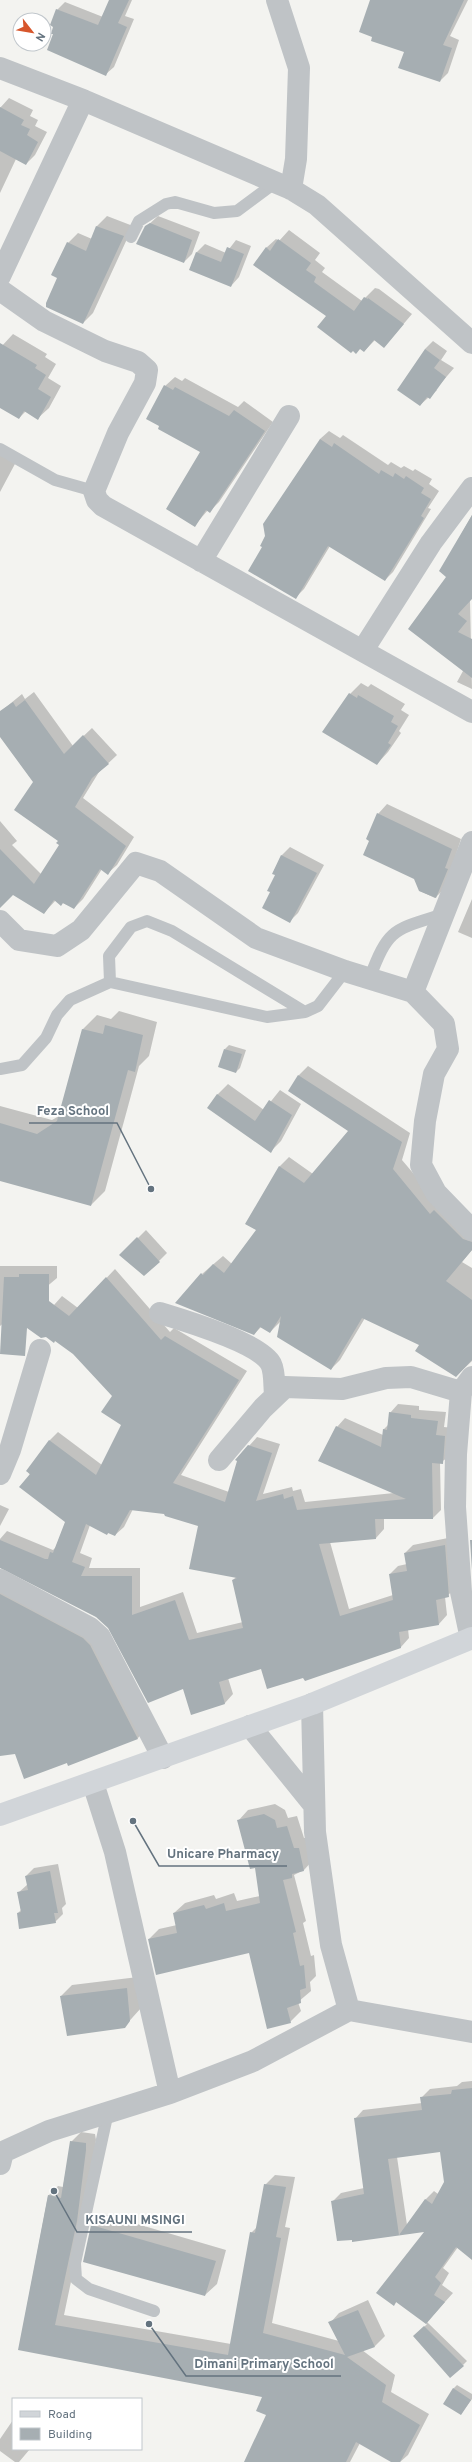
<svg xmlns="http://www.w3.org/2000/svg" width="472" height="2462" font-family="Overpass,sans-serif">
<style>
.shadow{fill:#0003;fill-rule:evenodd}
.building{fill:#a6aeb2;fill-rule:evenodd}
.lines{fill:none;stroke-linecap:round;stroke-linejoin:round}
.lane{stroke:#bfc3c6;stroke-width:12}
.street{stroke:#bfc3c6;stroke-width:22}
.secondary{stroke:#d1d5d9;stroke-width:22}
.leader{fill:none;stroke:#64737f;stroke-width:1.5}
.callout-dot{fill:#64737f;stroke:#fff;stroke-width:1.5}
.callout-label{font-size:13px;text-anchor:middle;font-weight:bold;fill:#64737f;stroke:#fff;stroke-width:4;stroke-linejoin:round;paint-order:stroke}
</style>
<rect width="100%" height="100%" fill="#f3f3f0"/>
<path class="shadow" d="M111,0H132L125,16L134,19L114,67L106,74L54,34L57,10L65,2L103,17Z
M371,0H468L450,36L459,40L448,73L440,81L405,52Z
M9,98L33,110L30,116L38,120L35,126L47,132L35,155L26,164L16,159L0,193V108Z
M107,216L133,226L93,313L83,323L58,277L68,243L78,233L92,239L97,226Z
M158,216L200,232L192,254L184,262L146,227Z
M289,230L320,253L315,260L325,268L322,272L362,301L375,288L379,289L412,314L384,347L375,340L364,351L327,316L266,248L276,239L279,241Z
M236,240L251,246L239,277L231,286L190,269L197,252L205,244L226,253Z
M13,334L47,354L45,357L56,364L48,378L61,386L49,408L38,418L26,411L19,418L0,402V348Z
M433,341L447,351L441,360L454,368L435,390H437L420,405L425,349Z
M175,377L182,381L185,378L238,407L244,401L273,422L219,502L210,511L208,510L195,525L202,452L165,386Z
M329,431L340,438L343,435L388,465L391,462L401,468L404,466L413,471L415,469L432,479L429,484L439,491L428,508L431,509L393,572L385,580L330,546L304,589L295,598L320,439Z
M0,454L16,462L0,492Z
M472,515L470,601L472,689L457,682L463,671L447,577L441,571Z
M361,683L368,687L371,684L405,704L401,710L409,715L399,731L401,733L388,752L377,764L350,694Z
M34,692L73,746L92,728L117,755L99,772L83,798L134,837L117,865L108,873L102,869L83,899L74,908L56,900L44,913L13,893L0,906V821L17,841L12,845L41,874L79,844L0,736V712L22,694L25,699Z
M387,804L461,839L445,888L435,898L420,891L415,878L370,841L378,814Z
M290,847L324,865L298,913L290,921L272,892L276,874L273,873L282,855Z
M472,899V938L458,932Z
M119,1011L157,1022L149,1056L139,1066L105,1191L91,1205L0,1180V1106L52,1120L59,1116L83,1029L97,1015L111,1019Z
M229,1045L246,1050L240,1068L236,1072L225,1049Z
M308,1066L410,1133L402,1160L440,1205L472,1230V1250L462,1262L472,1268V1361L456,1376L421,1345L365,1318L340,1360L331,1369L281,1321L270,1332L261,1327L254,1334L202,1274L223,1256L232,1264L257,1230L246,1224L280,1166L289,1157L313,1174L349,1131L290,1091L299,1075Z
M228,1084L264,1110L280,1090L301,1104L281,1141L271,1151L217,1095Z
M146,1230L167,1253L159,1261L121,1255Z
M0,1266H57V1278L0,1326Z
M115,1269L170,1332L174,1328L247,1371L181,1475L229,1492L249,1446L257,1437L280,1444L263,1494L292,1487L293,1491L301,1489L305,1502L394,1493L337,1427L345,1418L383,1435V1430L388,1425L390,1413L398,1404L419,1406V1410L446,1412L444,1427L453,1428L451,1455L440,1463L441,1510L433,1518H384V1529L376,1538L330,1542L349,1609L393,1595L390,1574L398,1566L407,1564L405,1553L413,1545L453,1537L457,1588L445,1597L447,1615L439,1624L408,1629L409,1638L401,1647L303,1677L262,1668L228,1678L233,1694L225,1703L192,1714L184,1688L99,1618L0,1567V1539L7,1531L53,1550L56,1547L66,1521L27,1471L50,1440L58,1432L102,1465L122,1425L114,1396L54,1305L62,1296L78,1308ZM133,1509L165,1513L199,1525L236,1577L233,1580L243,1622L197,1633L183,1592L140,1607V1568H89L92,1558L80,1553L90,1525L107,1534L109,1532L115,1535L124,1527Z
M0,1505L9,1509L0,1526Z
M0,1579L91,1630L146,1729L138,1738L68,1765L67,1762L16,1753L0,1755Z
M275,1804L285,1810L288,1818L297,1816L304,1838H309L314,1859L304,1870L294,1875L306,1921L303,1923L311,1956L314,1955L316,1976L310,1982L311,1991L298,2002L301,2011L290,2022L250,1952L149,1939L159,1929L177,1925L174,1913L185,1903L214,1895L216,1899L234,1893L237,1901L260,1896L256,1867L238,1821L248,1810Z
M58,1864L66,1904L62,1908L63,1914L55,1922L18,1913L21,1910L18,1893L28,1884L26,1876L34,1868Z
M138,1977L141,2008L124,2027L61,1996L72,1985Z
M472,2081V2258L458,2247L443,2268L449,2273L442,2285L453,2293L427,2322L467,2361L463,2365L415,2336L427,2324L397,2301L394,2305L426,2231L353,2241L332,2202L341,2193L364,2188L355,2119L363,2110L422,2103L421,2098L430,2089L457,2086L462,2082ZM441,2151L445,2182L438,2194L434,2191L425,2200L407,2225L397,2157Z
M81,2132L95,2134L96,2140L86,2210L64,2315L231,2344L251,2233L257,2227L265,2185L275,2175L295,2177L285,2227L290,2228L272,2323L339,2341L330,2323L339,2313L368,2300L385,2336L375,2346L362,2350L395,2375L391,2392L429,2414L408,2455L400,2462H393L360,2443L350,2462H245L268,2414L264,2396L19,2349L48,2196L58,2186L63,2187L71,2142Z
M103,2214L226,2250L217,2284L205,2295L92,2226Z
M457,2385L472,2394V2399L461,2414L453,2389Z
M13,2420V2449H30L19,2462H15L0,2451V2439Z"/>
<path class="building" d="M109,0H129L118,23L127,27L106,76L47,50L53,34H51L53,27L50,25L56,9L98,25Z
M370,0H464L443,45L452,48L440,82L398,68L404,52L371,41L372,37L359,32Z
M0,107L24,120L21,125L30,129L27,135L38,142L26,165L0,151Z
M150,223L192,240L184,263L136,244L145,226Z
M96,226L124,236L83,324L46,307V303L57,278L51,275L67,242L86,251Z
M278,239L311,263L306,270L316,277L314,282L354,311L364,297L368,299V298L404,324L384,348L374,340L364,352L360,349L356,354L353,351L351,353L317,327L326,316L253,265L266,247L270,251Z
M227,247L244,254L231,287L189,270L196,252L221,262Z
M0,343L37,365L35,368L46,375L38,389L51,397L38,420L24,411L19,419L0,408Z
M425,349L440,360L434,368L446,377L430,399L427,397L420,406L397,390Z
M164,385L173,390L175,387L229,416L234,410L265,431L210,513L206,510L195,527L166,509L200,452L158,429L159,426L146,419Z
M320,439L332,447L334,443L379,474L381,470L393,477L395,473L404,479L406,476L424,488L421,493L431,499L421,516L424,518L385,581L328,546L296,599L248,571L262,547L260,546L265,536L263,524Z
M472,515V599L458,614L467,621L458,632L472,639V678L408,629L446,577L439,571Z
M349,693L357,698L358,695L394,716L391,722L398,726L388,743L391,745L377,765L322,732Z
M25,700L64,754L83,735L109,764L92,778L75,807L126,846L108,875L100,869L74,909L63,903L61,906L54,900L44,914L13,895L0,908V849L34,884L59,845L56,843L58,841L14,810L33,782L0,737V711L13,702L16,707Z
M377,813L452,849L445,868L448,869L436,898L419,891L414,879L363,855L369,841L366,839Z
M281,855L317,873L290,923L262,908L270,892L267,891L275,875L272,874Z
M105,1025L143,1035L135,1072L128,1070L91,1206L0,1181V1123L37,1134L57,1121L82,1029L103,1034Z
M224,1049L242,1054L236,1073L218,1067Z
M298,1075L402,1142L393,1169L430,1214L434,1210L463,1239L472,1242V1250L446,1281L472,1300V1360L456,1377L415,1351L419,1345L362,1318L331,1370L277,1337L281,1316L270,1333L260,1327L254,1335L175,1303L201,1273L203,1275L213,1264L224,1273L256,1230L245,1224L279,1166L304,1183L348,1131L288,1091Z
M217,1094L255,1121L269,1100L292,1115L271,1153L207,1108Z
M137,1237L160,1262L144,1276L119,1255Z
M19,1274H49V1301L69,1316L106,1277L161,1340L165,1336L239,1380L173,1483L225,1502L237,1461L235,1460L248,1445L272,1453L256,1501L283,1494L284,1499L293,1496L297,1510L406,1499L318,1461L336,1426L381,1447L383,1429L387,1430L389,1412L411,1415V1418L438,1421L436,1435L445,1436L443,1464L432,1463L433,1519H375L376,1539L319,1544L340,1616L393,1600L389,1574L407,1571L404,1553L445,1545L449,1597L436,1600L439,1625L399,1632L401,1648L305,1681L303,1678L267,1689L261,1669L219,1682L225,1704L191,1715L183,1689L148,1703L108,1628L96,1617L0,1568V1540L45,1559H48L50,1552L53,1553L65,1522L19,1487L30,1474L26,1471L49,1440L96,1475L121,1425L101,1412L112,1396L73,1354L55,1341L54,1343L46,1337L41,1338L27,1328L25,1356L0,1354L4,1277H19ZM130,1510L164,1514L165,1516L198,1526L189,1569L237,1578L232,1580L243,1628L189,1640L175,1600L132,1615V1576H81L85,1567L72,1562L86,1524L107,1535L108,1533L115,1536Z
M470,1540H472V1570Z
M0,1594L83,1638L90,1645L138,1739L68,1766L67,1763L24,1779L15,1754L0,1756Z
M264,1814L275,1820L277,1828L287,1826L294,1848H299L304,1871L292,1874V1878L283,1880L296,1932L293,1933L300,1966L304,1965L306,1988L300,1990L301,2003L287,2008L291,2023L267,2029L249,1953L156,1975L148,1939L177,1933L173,1913L204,1905L206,1909L224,1903L226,1911L260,1903L255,1868L250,1869L237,1820Z
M50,1871L58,1913H54L56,1923L19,1929L17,1913L21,1912L17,1892L28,1890L25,1876Z
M127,1988L130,2021L125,2028L67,2036L60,1996Z
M472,2088V2260L456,2247L435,2277L441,2283L434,2295L445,2302L426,2324L396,2302L394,2306L376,2293L424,2232L352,2242V2240L337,2241L331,2201L364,2194L354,2118L422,2110L420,2097L451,2094L452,2090ZM440,2152L444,2182L432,2204L425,2199L399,2235L388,2159Z
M70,2141L86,2143V2150L77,2221L55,2325L228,2355L250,2232L255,2233L264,2184L286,2187L276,2237L281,2238L263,2333L345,2355L328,2322L358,2310L375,2347L347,2357L386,2385L382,2402L420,2425L400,2462H391L356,2442L346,2462H244L266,2415L256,2411L262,2397L18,2350L48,2195L61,2198Z
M91,2225L216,2261L205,2296L83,2262Z
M424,2326L464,2366L450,2378L413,2336Z
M453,2388L471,2400L461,2415L443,2404Z"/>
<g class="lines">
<path class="lane" d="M131,237L139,221L166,204L175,202L214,213L237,211L276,182
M0,449L55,480L94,491
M370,977C389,927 394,930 444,914
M110,982L109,956L131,927L147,921L172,931L305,1012
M0,1069L22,1065L46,1038L57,1015L70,1000L110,982L267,1017L305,1012L318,1006L345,971
M108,2112L75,2263L76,2279L89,2289L154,2311"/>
<path class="street" d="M277,0L299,68L296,159L291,189
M0,68L83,100L291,189L317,205L472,343
M0,276L83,100
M0,290L44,321L105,351L138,362L147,370L145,383L118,433L94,491L97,500L103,506L472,712
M201,561L289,416
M363,650L431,543L472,488
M0,921L19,940L57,946L81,930L136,863L160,871L256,938L345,971L413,992L472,842
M413,992L444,1024L448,1049L434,1074L425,1121L421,1165L436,1193L472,1230
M160,1313C183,1320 260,1343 271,1364C275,1372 274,1386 275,1395
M219,1460L263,1408L285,1387L342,1389L386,1378L411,1377L461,1392
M0,1474L10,1450L40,1350
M0,1580L90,1628L100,1637L163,1758
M471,1639L461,1592L455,1507L456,1454L461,1392L472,1377
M312,1704L315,1832L331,1945L349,2010L472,2032
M250,1726L314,1805
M170,2093L253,2061L349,2010
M0,2164L3,2152L49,2131L170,2093L115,1852L93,1783"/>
<path class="secondary" d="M0,1815L312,1704L472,1638"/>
</g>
<path class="leader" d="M151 1189L117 1123H29M133 1821L159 1866H287M54 2191L77 2232H192M149 2324L186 2376H341"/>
<g class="callout-dot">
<circle cx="151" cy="1189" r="4"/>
<circle cx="133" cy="1821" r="4"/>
<circle cx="54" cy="2191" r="4"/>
<circle cx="149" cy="2324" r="4"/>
</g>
<g class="callout-label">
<text x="73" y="1115">Feza School</text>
<text x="223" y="1858">Unicare Pharmacy</text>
<text x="135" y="2224">KISAUNI MSINGI</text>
<text x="264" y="2368">Dimani Primary School</text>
</g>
<rect x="12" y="2398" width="130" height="52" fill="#ffffff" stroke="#c1c7cc"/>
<rect x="20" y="2411" width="20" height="6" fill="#d1d5d9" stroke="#c1c7cc"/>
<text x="48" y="2418" font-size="12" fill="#64737f">Road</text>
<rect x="20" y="2428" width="20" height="12" fill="#a6aeb2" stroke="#c1c7cc"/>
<text x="48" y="2438" font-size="12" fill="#64737f">Building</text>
<g transform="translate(32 32) rotate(121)"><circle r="19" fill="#ffffff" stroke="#c1c7cc"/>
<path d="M0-3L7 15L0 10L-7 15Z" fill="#d7562c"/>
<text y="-6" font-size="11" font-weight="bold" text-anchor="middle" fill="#64737f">N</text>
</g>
</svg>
